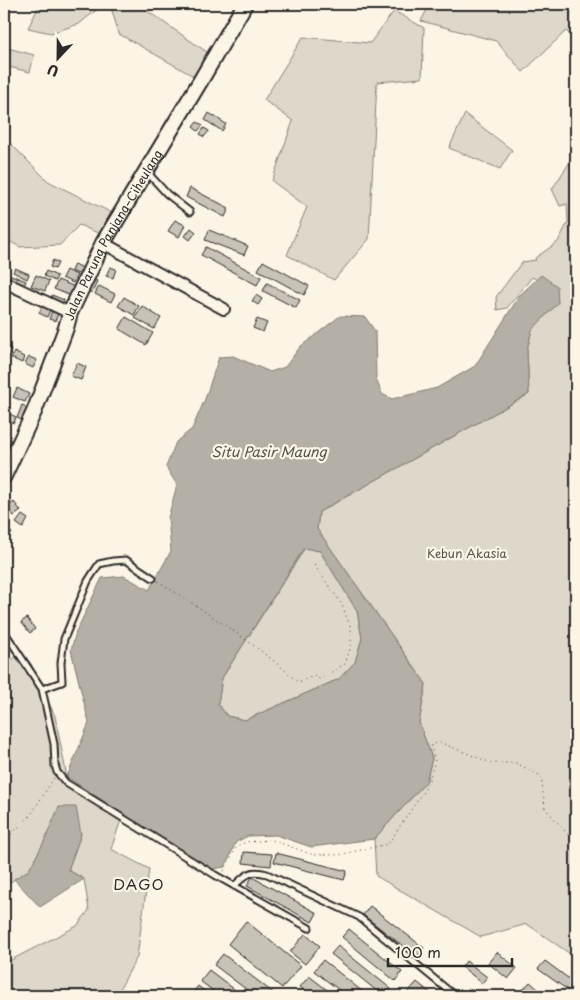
<svg xmlns="http://www.w3.org/2000/svg" width="580" height="1000" font-family="'Playpen Sans',sans-serif">
<style>
.green{fill:#ded8ca;stroke:#84827a}
.water{fill:#b4b0a5;stroke:#7d7b74;fill-rule:evenodd}
.building{fill:#c8c3b7;stroke:#2b2b2b}
.lines{fill:none;stroke-linecap:round;stroke-linejoin:round}
.lane-casing{stroke:#2b2b2b;stroke-width:9}
.street-casing{stroke:#2b2b2b;stroke-width:14}
.secondary-casing{stroke:#2b2b2b;stroke-width:18}
.path{stroke:#2b2b2b;stroke-width:1;stroke-dasharray:1 4;stroke-linecap:butt}
.lane{stroke:#fcf5e5;stroke-width:5}
.street{stroke:#fcf5e5;stroke-width:10}
.secondary{stroke:#fcf5e5;stroke-width:14}
.labels{text-anchor:middle;dominant-baseline:central;stroke-width:4.5;stroke-linejoin:round;paint-order:stroke}
.street-label{font-size:12px;fill:#2b2b2b;stroke:#fcf5e5}
.park-label{font-size:12px;fill:#585653;stroke:#fcf5e5}
.water-label{font-size:14px;font-style:italic;fill:#545350;stroke:#fcf5e5}
.quarter-label{font-size:15px;letter-spacing:1px;fill:#2b2b2b;stroke:#fcf5e5}
</style>
<rect width="100%" height="100%" fill="#fcf5e5"/>
<filter id="ink" filterUnits="userSpaceOnUse"><feTurbulence type="fractalNoise" baseFrequency=".02" numOctaves="2"/><feDisplacementMap in="SourceGraphic" scale="10" xChannelSelector="R" yChannelSelector="G"/><feConvolveMatrix kernelMatrix="1 2 1 2 8 2 1 2 1" color-interpolation-filters="sRGB"/></filter>
<g filter="url(#ink)">
<path class="green" d="M40,4H104L79,24L51,33L28,28Z
M110,4H137L217,59L204,82L119,34Z
M430,4H576V40L566,31L523,72L496,41L421,21Z
M394,11L424,28L422,78L377,82L369,239L334,280L287,255L307,207L272,181L293,121L264,100L303,37L370,43Z
M4,47L34,55L30,72L4,66Z
M465,114L512,150L500,169L449,148Z
M10,143L48,181L122,218L110,238L79,225L60,245L20,247L4,238V146Z
M576,153V958L527,924L481,937L376,876L374,839L426,782L432,758L419,723L426,684L317,529L319,512L529,394L527,350L532,329L558,303L553,289L532,277L507,308L497,310L496,297L522,262L536,260L535,258L558,242L568,222L567,204L560,206L552,189Z
M305,548L320,551L357,611L362,638L355,662L339,679L245,720L227,716L218,704L222,678Z
M21,652L31,664L55,716L67,777L123,814L111,849L149,869L137,957L116,996H4V967L9,961L77,926L89,910L84,879L68,870L81,834L59,807L44,842L29,870L4,886V667Z"/>
<path class="water" d="M541,275L557,286L558,303L532,330L527,350L529,394L319,512L317,529L426,684L419,723L432,758L426,782L374,839L311,847L276,835L248,836L236,842L225,867L212,869L123,814L67,777L89,723L71,650L76,632L102,578L124,576L149,590L171,551L168,518L177,485L166,467L176,442L192,429L205,399L219,357L233,356L270,372L285,367L300,347L340,316L365,317L375,331L376,379L382,394L392,399L437,388L475,366L520,295ZM304,548L320,551L357,611L362,638L355,662L339,679L245,720L227,716L218,704L222,678Z
M59,807H76L81,834L68,870L84,879L40,907L14,879L29,870L44,842Z"/>
<path class="building" d="M209,113L226,124L222,131L205,120Z
M197,122L203,125L198,131L193,127Z
M204,128L209,131L204,137L200,134Z
M190,188L229,208L225,217L186,197Z
M175,220L185,225L179,237L168,231Z
M191,228L196,232L190,240L185,236Z
M209,230L248,246L244,255L205,240Z
M206,247L261,277L257,285L201,255Z
M53,260L58,263L55,269L50,267Z
M263,261L309,286L304,295L258,270Z
M74,264L86,269L83,276L71,271Z
M110,267L116,269L113,278L106,276Z
M15,268L29,274L27,279L13,272Z
M66,270L77,275L73,283L62,278Z
M46,271L57,276L55,281L44,276Z
M11,275L26,281L23,288L8,282Z
M36,275L49,281L45,291L31,286Z
M91,278L97,281L92,293L86,290Z
M58,280L75,287L71,296L54,289Z
M267,283L300,300L296,308L263,291Z
M99,286L115,294L111,302L95,294Z
M52,295L64,300L62,305L50,300Z
M256,295L262,299L258,305L252,301Z
M124,297L139,306L134,315L118,306Z
M43,304L52,306L47,317L39,313Z
M142,306L161,318L154,329L135,318Z
M53,309L59,312L55,321L49,319Z
M126,317L153,333L146,345L119,329Z
M257,319L267,323L263,332L253,328Z
M4,346L11,349L6,359L4,357Z
M14,352L24,357L22,363L11,358Z
M29,357L37,360L33,368L25,364Z
M77,363L86,367L81,380L71,376Z
M17,388L29,394L25,402L13,397Z
M22,405L31,409L26,422L17,418Z
M8,413L16,417L14,423L5,420Z
M14,502L21,511L14,516L7,507Z
M22,515L28,519L23,528L16,523Z
M4,527L12,533L9,537L4,534Z
M27,618L35,629L30,633L21,622Z
M244,852L272,854L271,866L243,863Z
M276,853L347,871L344,880L274,862Z
M252,877L317,913L312,922L247,886Z
M370,906L424,948L417,957L363,915Z
M246,921L301,966L282,988L228,944Z
M349,929L402,972L395,981L342,937Z
M305,934L320,946L305,964L290,952Z
M338,946L391,989L385,996H383L331,954Z
M497,952L517,968L508,979L488,963Z
M223,954L276,995L274,996H255L214,965Z
M323,960L368,996H347L314,971Z
M466,961L487,977L482,983L462,967Z
M545,961L576,984V996L538,969Z
M209,970L243,996H220L200,981Z
M309,976L335,996H312L300,987Z
M417,982L434,996H409L406,994Z
M530,982L546,996H530L523,990Z
M198,986L211,996H190Z"/>
<g class="lines">
<g class="lane-casing">
<path id="lane" d="M146,171L167,194L190,212
M4,631L42,689L54,744L55,765L57,772L66,783L215,875L309,928
M42,689L62,682L61,663L64,639L88,581L99,564L113,561L126,560L153,578
M234,886C246,875 250,869 267,874L359,917L455,996"/>
</g>
<g class="street-casing">
<path id="street" d="M103,243L224,309
M4,282L70,313"/>
</g>
<g class="secondary-casing">
<g id="secondary">
<path id="s1" d="M4,476L34,412L66,328L70,313L103,243L201,80L245,4"/>
</g>
</g>
<path class="path" d="M158,581C206,613 256,643 298,682L314,676L320,679L345,664L351,646V628L341,603L312,562
M4,841L30,816L54,778
M224,871L237,846L246,842L272,840L311,854L338,855L388,844L427,786L435,761L431,746L439,742L491,763H516L541,776L545,808L576,844"/>
<use href="#lane" class="lane"/>
<use href="#street" class="street"/>
<use href="#secondary" class="secondary"/>
</g>
</g>
<g class="labels">
<g class="street-label">
<text stroke="none"><textPath href="#s1" startOffset="265">Jalan Parung Panjang–Ciheulang</textPath></text>
</g>
<g class="park-label">
<text x="467" y="553">Kebun Akasia</text>
</g>
<g class="water-label">
<text x="269" y="451">Situ Pasir Maung</text>
</g>
<g class="quarter-label">
<text x="139" y="883">DAGO</text>
</g>
</g>
<rect width="580" height="1000" fill="none" stroke="#fcf5e5" stroke-width="20"/>
<rect x="10" y="10" width="560" height="980" fill="none" stroke="#2b2b2b" stroke-width="2" filter="url(#ink)"/>
<g transform="translate(58 58) rotate(202)" stroke="#fcf5e5" stroke-width="4" paint-order="stroke">
<path d="M0-4L9 19L0 12L-9 19Z" fill="#2b2b2b"/>
<text y="-8" font-size="14" font-weight="bold" text-anchor="middle" fill="#2b2b2b">U</text>
</g>
<path d="M388 958v8h124v-8" fill="none" stroke="#2b2b2b" stroke-width="2.5"/>
<text x="395" y="958" font-size="15" fill="#2b2b2b" stroke="#fcf5e5" stroke-width="4" paint-order="stroke">100 m</text>
</svg>
